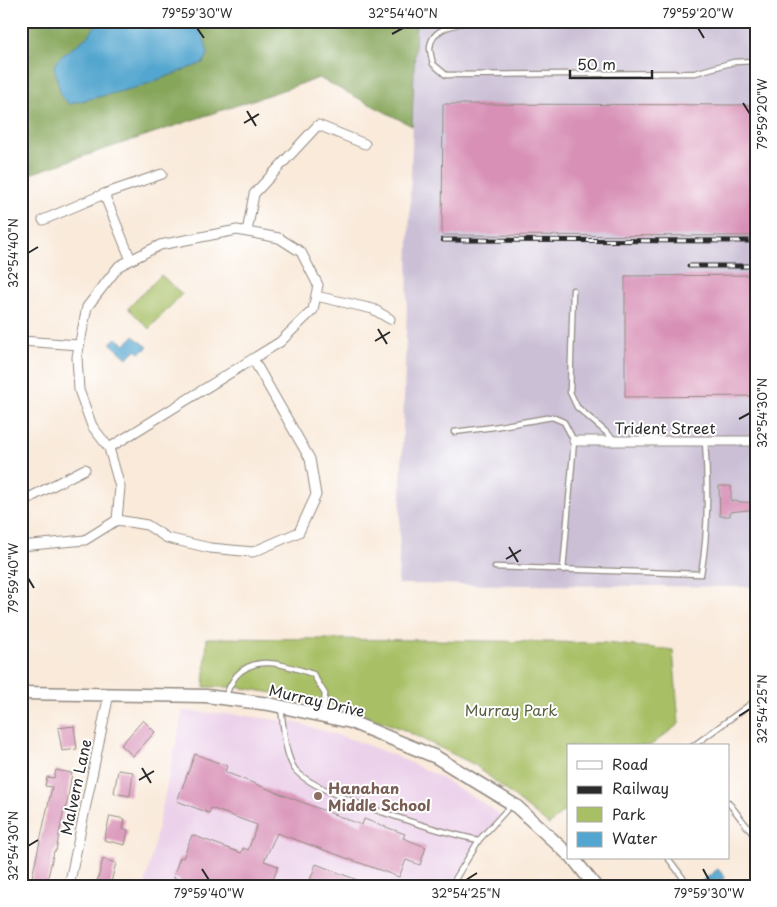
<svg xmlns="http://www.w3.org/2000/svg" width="777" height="907" font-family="'Playpen Sans',sans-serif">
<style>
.built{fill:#ecd1ea}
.industrial{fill:#cbbfd5}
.green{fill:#a8bf65;stroke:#6a7548}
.forest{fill:#86a65a;stroke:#586842}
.water{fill:#53a6cf;stroke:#3f687d}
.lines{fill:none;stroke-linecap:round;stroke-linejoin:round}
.stream{stroke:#53a6cf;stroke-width:3}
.building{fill:#d890b6}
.lane-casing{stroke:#928a82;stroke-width:7}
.street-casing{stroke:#928a82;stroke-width:11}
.secondary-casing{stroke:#928a82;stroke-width:15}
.lane{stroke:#fff;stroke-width:4.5}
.street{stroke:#fff;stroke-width:9}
.secondary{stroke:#fff;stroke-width:12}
.rail-casing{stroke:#2b2b2b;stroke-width:5}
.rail{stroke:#fff;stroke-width:3;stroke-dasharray:9;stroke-linecap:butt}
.ticks{fill:none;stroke:#2b2b2b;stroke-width:2}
.education-dot{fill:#8d6e63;stroke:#fff;stroke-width:2}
.labels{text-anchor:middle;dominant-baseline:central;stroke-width:4;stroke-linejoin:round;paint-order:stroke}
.street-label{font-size:15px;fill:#2b2b2b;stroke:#fff}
.park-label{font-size:15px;fill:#575f3f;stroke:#fff}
.education-label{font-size:15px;font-weight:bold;fill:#785e54;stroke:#fff;text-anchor:start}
.neatline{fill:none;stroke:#2b2b2b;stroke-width:2}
.ticks-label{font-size:12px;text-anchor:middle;fill:#2b2b2b}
</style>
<rect width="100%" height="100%" fill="#fff"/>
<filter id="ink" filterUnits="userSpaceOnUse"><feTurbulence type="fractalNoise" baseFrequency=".02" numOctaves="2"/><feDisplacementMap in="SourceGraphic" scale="10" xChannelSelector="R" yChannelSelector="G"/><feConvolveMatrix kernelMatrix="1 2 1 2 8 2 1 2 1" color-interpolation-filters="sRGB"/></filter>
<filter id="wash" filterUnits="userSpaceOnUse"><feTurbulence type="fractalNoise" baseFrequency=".0096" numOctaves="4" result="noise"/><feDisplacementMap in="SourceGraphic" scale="20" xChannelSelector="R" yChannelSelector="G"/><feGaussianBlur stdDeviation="1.12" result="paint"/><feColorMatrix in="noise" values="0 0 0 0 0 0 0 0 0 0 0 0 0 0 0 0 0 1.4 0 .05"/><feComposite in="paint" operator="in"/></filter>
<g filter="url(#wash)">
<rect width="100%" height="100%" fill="#f9eada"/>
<path class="built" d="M183,711L241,715L297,723L357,741L398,757L436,775L491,808L501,816L479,840L451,886H145Z"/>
<path class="industrial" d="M416,21H756V587L398,584Z"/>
<path class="green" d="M161,275L182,294L149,329L128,308Z
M207,638L431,640L605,643L673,650L679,724L650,746H568V807L549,825L475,765L400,728L331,704L309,699L237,687H204Z"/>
<path class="forest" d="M21,21H416L412,126L319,78L21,177Z"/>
<path class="water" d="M99,21H189C202,30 206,40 208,55L203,63L139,87L69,104L61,96L54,66L58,59L88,36Z
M133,336L148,347L140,353L136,350L127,358L110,343L116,338L125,344Z
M718,869L725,877L713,886H706L702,881Z"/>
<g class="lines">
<path class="stream" d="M37,21H61
M198,27L205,21"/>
</g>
<g id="blocks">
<path class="building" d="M443,104L756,105V236L442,235Z
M756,275V396L625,397V276Z
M719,486H731V501L756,503V509L730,512V516H720Z
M143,720L155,732L133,756L121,745Z
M74,726L77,749L62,751L58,728Z
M195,754L227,766L225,772L286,796L362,825L364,819L405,834L403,838L426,847L420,865L406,860L399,877L277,833L264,861L278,866L271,886H178L180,880L173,877L180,857L183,858L192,835L241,853L243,848L248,850L257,825L211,808L209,813L177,801Z
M56,770L72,773L66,809H64L56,851H54L46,886H30L52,787L45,786L47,777L54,778Z
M118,770L133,772L130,796L114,793Z
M110,816L125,819L123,829L128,830L125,845L104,840Z
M103,859L116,863L110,886H96Z
M316,864L370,885V886H308Z"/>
</g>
</g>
<g filter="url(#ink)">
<use href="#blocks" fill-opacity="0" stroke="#928a82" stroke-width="1"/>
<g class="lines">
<g class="lane-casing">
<path id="lane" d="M756,26L468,22C453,25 431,29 430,48C430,53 432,59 433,64L446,75L695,73L734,62L756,61
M573,290L570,392L577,407L614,439
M454,432L494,427L552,417L564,422L574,441L563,570
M495,567L701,574C709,530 708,485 705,441
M226,696C228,688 231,683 236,676C256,653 288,666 313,674L325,694L323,715
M281,709C284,728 284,751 294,768C310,794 446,834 479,840L511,805
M693,746L756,700
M728,802L756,838
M668,858L689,886
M451,886L479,840"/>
</g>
<g class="street-casing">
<path id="street" d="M43,220L104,194
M237,230L279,238L301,252L318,285L313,310L280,342L109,448L92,426L79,390L77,357L87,307L119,266L160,245Z
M247,232L254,194L318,125L365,144
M131,260L104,194L162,174
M316,296L373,309L390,319
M21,341L79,345
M574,441H756
M109,448L120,487L117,520
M21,502L85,469
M21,546L85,540L117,520L147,525L167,538L210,548L253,552L299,532L316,495L310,459L253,359
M69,886L109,694"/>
</g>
<g class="secondary-casing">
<path id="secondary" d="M21,693L206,696L269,704L351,722L436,757L475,781L516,806L568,854
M573,858L595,886"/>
</g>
<use href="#lane" class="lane"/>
<use href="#street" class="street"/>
<use href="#secondary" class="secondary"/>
<g class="rail-casing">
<path id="rail" d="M443,240L756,241
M689,266H756"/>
</g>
<use href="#rail" class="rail"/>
</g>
</g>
<path class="ticks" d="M197,28L204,38M698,28L704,38M392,34L403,28M743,103L750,114M247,111L256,126M244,123L259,114M28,253L38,247M378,329L387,344M375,341L390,332M739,419L750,413M509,547L518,562M506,559L521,550M28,578L34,588M739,716L750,709M142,768L151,783M139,780L154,771M28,846L38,840M202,869L209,880M703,869L709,880M466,880L477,873"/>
<circle class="education-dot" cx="318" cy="796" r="5"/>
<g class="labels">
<g class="street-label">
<text x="665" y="427">Trident Street</text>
<text transform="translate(317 700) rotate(13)">Murray Drive</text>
<text transform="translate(75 787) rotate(-78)">Malvern Lane</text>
</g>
<g class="park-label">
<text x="511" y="709">Murray Park</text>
</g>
<g class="education-label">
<text x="328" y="787">Hanahan<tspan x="328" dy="17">Middle School</tspan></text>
</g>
</g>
<rect width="777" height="907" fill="none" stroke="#fff" stroke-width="55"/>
<rect x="567" y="744" width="162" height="115" fill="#ffffff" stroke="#aaaaaa"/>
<rect x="577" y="761" width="25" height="8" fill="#ffffff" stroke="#aaaaaa"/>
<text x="612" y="770" font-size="15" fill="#2b2b2b">Road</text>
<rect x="577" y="786" width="25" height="8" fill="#2b2b2b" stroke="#aaaaaa"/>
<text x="612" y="794" font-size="15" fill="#2b2b2b">Railway</text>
<rect x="577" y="807" width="25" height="15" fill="#a8bf65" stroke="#aaaaaa"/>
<text x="612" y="820" font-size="15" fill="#2b2b2b">Park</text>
<rect x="577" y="832" width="25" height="15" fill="#53a6cf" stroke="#aaaaaa"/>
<text x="612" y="844" font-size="15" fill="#2b2b2b">Water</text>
<path d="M570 70v8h82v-8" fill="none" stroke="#2b2b2b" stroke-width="2.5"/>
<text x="577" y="70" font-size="15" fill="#2b2b2b" stroke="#ffffff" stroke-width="4" paint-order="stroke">50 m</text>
<rect x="28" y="28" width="722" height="852" class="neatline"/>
<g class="ticks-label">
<text x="197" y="18">79°59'30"W</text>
<text x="403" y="18">32°54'40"N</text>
<text x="698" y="18">79°59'20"W</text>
<text transform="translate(763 114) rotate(-90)" y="4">79°59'20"W</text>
<text transform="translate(14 253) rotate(-90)" y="4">32°54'40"N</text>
<text transform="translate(763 413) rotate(-90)" y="4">32°54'30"N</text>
<text transform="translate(14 578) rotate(-90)" y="4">79°59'40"W</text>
<text transform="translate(763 709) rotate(-90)" y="4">32°54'25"N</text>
<text transform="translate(14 846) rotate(-90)" y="4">32°54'30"N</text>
<text x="209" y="898">79°59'40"W</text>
<text x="466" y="898">32°54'25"N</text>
<text x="709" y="898">79°59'30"W</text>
</g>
</svg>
